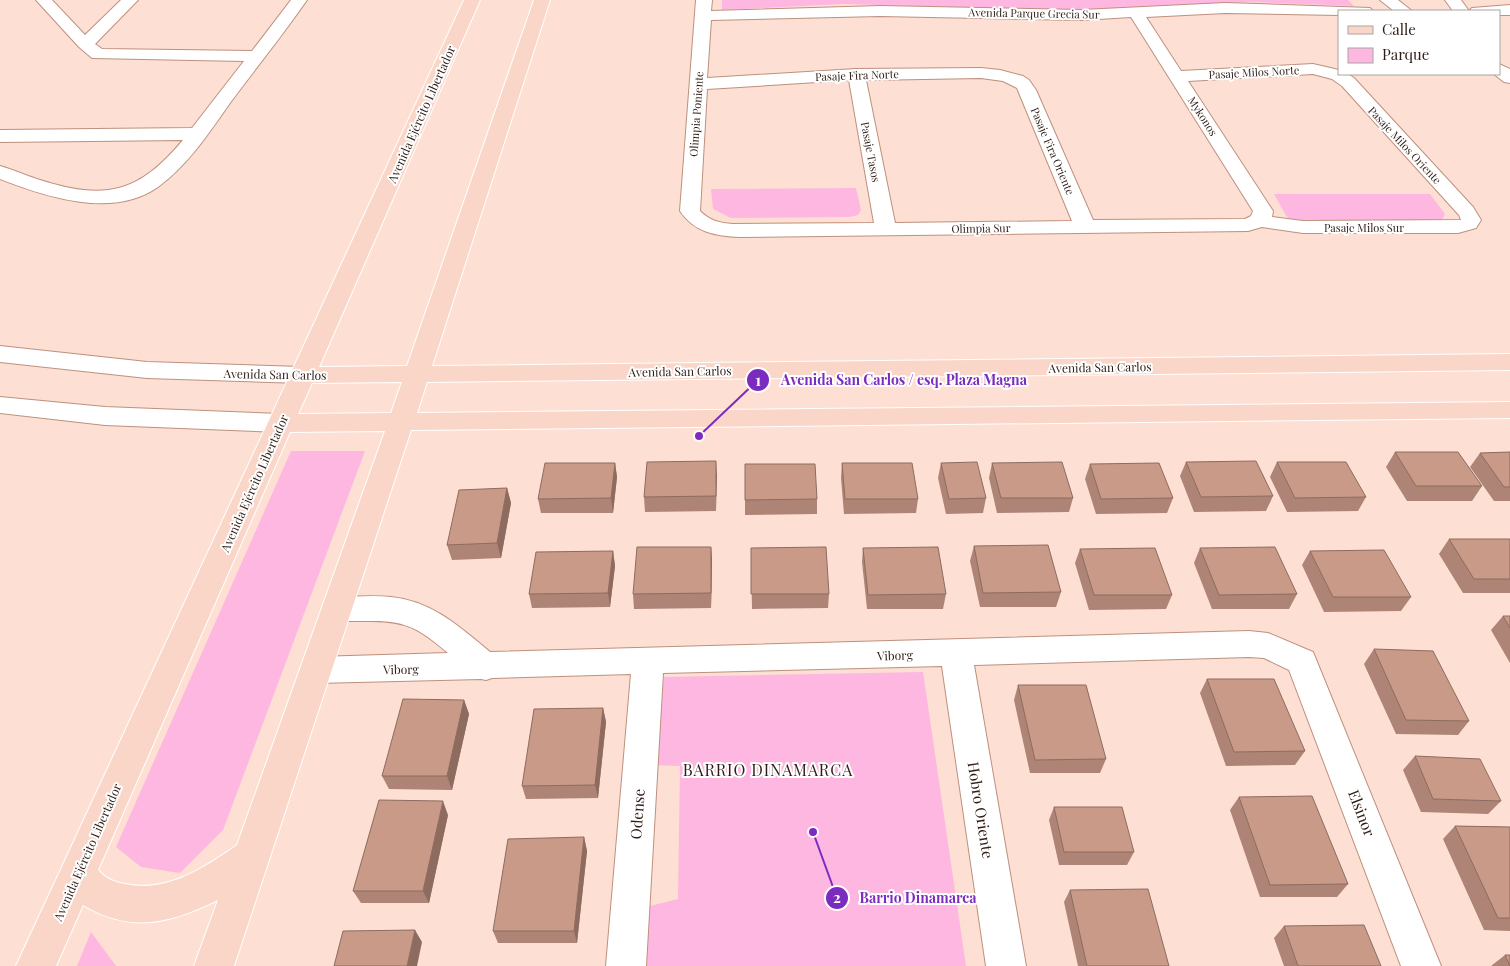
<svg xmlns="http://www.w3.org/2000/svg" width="1510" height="966" font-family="'Playfair Display',serif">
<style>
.green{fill:#fdb7e1}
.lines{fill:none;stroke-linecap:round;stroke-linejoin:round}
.minor-casing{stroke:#be907e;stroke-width:2}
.major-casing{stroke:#fff;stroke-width:2}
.minor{fill:#fff;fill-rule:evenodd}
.major{fill:#fad6c8;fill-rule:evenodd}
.wall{fill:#ad8475}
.shaded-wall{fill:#8d6c5f}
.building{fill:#c99a88;stroke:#8d6c5f}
.labels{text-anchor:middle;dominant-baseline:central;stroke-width:4;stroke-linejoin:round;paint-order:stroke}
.far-street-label{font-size:11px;fill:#2e1c15;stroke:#fff}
.street-label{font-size:12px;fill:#2e1c15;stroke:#fff}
.near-street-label{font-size:15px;fill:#2e1c15;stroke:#fff}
.near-neighbourhood-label{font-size:16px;letter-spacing:1px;fill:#2e1c15;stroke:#fff}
.leader{fill:none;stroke:#7b2cbf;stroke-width:2}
.callout-dot{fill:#7b2cbf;stroke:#fff;stroke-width:2}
.mark-label{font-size:15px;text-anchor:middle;font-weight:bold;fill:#fff}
.callout-label{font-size:14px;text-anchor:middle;font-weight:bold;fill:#7b2cbf;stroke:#fff;stroke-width:4;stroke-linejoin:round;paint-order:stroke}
</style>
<rect width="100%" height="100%" fill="#fddfd3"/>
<path class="green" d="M722,0H1348L1354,6L1250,2L1118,9H1018L844,4L722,10Z
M856,188L861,210L858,215L849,217L731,218L713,209L711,189Z
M1274,194H1430L1445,214L1442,220L1294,221L1287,217Z
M291,451H365L223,830L180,873L141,867L116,847Z
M923,672L966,966H644L646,907L678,899L680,766L655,765L664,677Z
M91,932L116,966H77Z"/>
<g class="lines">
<g class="minor-casing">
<path id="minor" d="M36,0H52L85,35L121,0H138L95,44L102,49L252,51L291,0H307C282,36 256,68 230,103C209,133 188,165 158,187C113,219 46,197 0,179V166C14,170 27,176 40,180C106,201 139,193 183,140L0,142V130L192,128L244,61L92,58L79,47Z
M696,0H712L711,11L880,6L1082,10L1225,3L1370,8L1373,11H1339V15L1225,13L1146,17L1181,71L1313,64L1339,70V74H1348L1354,78L1473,207L1481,220L1476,228L1458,233H1303L1262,227L1248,231L740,237C715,236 694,232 680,211ZM880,16L1082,20L1131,17L1253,211L1251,216L1245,219L1093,220L1036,90L1029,80L1023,76L1000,70L981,68L856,69L707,78L711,20ZM1313,74L1332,79L1342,86L1459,215L1461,220L1303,221L1272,217L1273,211L1188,81ZM981,78L1003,81L1017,88L1072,221L895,223L866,80ZM849,80L874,223L733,224C720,223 710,221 700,211L707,89Z
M1380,0H1398L1412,11H1394Z
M1445,0H1461L1469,11H1453Z
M1510,5V15H1499V11H1469L1472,8Z
M1499,64L1510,69V83L1504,82L1494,74H1499Z
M0,346L147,362L302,367L311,369L314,375L311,381L302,383L147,378L0,362Z
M0,397L105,407L281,414L290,417L294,423L290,429L281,432L105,425L0,413Z
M337,597C355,597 373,595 391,597C432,601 460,627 490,652L1249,631L1268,633L1313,652L1441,966H1401L1289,670L1264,658L1249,657L974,665L1026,966H986L942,666L663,673L646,966H606L631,674L492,678L486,680L481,679L316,683L305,679L300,670L305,661L316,657L448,653C420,629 406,620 368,621C354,621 340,622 326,618L322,609L326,600Z"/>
</g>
<g class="major-casing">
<path id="major" d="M464,0H480L319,367L407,366L534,0H550L432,366L1510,354V370L427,382L417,413L1510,402V418L411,430L234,966H194L218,900C171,923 131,934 83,905L56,966H16ZM402,382L391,413L298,414L312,383ZM385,431L237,845C204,868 167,893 125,884C114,882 106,879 98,870L290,432Z"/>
</g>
<use href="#minor" class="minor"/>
<use href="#major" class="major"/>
</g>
<path class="wall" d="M1395,452L1482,486L1472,501H1407L1386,467Z
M1510,452V501H1494L1470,467L1480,453Z
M716,461V511L645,512L644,497Z
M1186,462L1273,496L1266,511L1194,512L1180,476Z
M1277,462L1366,497L1358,511L1287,512L1270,477Z
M615,463L617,477L613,513H541L538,499Z
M842,463L918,499L916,513L844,514L841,478Z
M941,463L986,498L983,513L946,514L938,478Z
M992,463L1073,498L1069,512L997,513L989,478Z
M745,464L817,499V514L745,515Z
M1090,464L1173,498L1167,513L1096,514L1085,479Z
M507,488L511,503L501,558L452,560L447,545Z
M1449,539H1510V593H1463L1439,554Z
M974,546L1061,592L1056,607H980L970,561Z
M711,547L712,561L711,608L634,609L633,594Z
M751,548L829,594L828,608L752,609Z
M863,548L946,594L943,609H867L862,562Z
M1200,548L1297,594L1289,609H1212L1194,563Z
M1080,549L1172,595L1166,609L1089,610L1075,563Z
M613,551L615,566L610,607L532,608L529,594Z
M1310,551L1411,597L1401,611L1324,612L1302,565Z
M1503,616H1510V663L1491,630Z
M1374,649L1469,721L1458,735L1396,734L1364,664Z
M1207,679L1305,751L1295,765L1226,766L1200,693Z
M1018,685L1106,759L1100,773H1030L1014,700Z
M464,700L469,714L452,790L389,789L382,776Z
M603,708L606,722L598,798L526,799L522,786Z
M1415,756L1501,801L1488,814L1421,812L1403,770Z
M1239,797L1348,884L1337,897H1260L1230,810Z
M1054,807L1134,852L1127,865H1059L1049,820Z
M448,815L429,903H361L353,891Z
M1455,826L1510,827V931L1484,930L1443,839Z
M584,837L587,851L577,943H498L493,931Z
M1070,890L1169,966H1078L1064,902Z
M1284,926L1381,966H1284L1274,938Z
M1505,955L1510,966H1491Z"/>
<path class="shaded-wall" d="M716,461L717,476L716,511Z
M615,463L617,477L613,513L611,498Z
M507,488L511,503L501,558L497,543Z
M711,547L712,561L711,608Z
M613,551L615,566L610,607L608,593Z
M464,700L469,714L452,790L447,776Z
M603,708L606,722L598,798L595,785Z
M443,801L448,815L429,903L423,891Z
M584,837L587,851L577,943L574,931Z
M415,930L422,942L417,966H407Z"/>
<path class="building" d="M1395,452H1458L1482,486H1416Z
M1510,452V487H1504L1480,453Z
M716,461V496L644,497L647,462Z
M1256,461L1273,496L1201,497L1186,462Z
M977,462L986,498L949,499L941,463Z
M1062,462L1073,498H1001L992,463Z
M1277,462H1346L1366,497L1295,498Z
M545,463H615L611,498L538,499Z
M842,463H912L918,499H845Z
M1159,463L1173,498L1101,499L1090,464Z
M745,464H815L817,499L745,500Z
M507,488L497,543L447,545L459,490Z
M1449,539H1510V579H1474Z
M1048,545L1061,592L983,593L974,546Z
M637,547H711V593L633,594Z
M826,547L829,594H751V548Z
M938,547L946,594L868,595L863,548Z
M1275,547L1297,594L1219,595L1200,548Z
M1155,548L1172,595H1094L1080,549Z
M1384,550L1411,597H1333L1310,551Z
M613,551L608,593L529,594L536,552Z
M1503,616H1510V628Z
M1374,649L1433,651L1469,721L1406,720Z
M1207,679H1274L1305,751L1234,752Z
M1018,685H1086L1106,759L1035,760Z
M403,699L464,700L447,776H382Z
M603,708L595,785L522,786L534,709Z
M1415,756L1480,759L1501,801L1433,799Z
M1312,796L1348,884L1270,885L1239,797Z
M379,800L443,801L423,891H353Z
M1054,807H1122L1134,852H1064Z
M1455,826L1510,827V918H1498Z
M584,837L574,931H493L508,839Z
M1148,889L1169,966H1087L1070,890Z
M1364,925L1381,966H1298L1284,926Z
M415,930L407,966H334L343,931Z
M1505,955H1510V966Z"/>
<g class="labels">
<g class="far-street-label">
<text transform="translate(1034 13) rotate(1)">Avenida Parque Grecia Sur</text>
<text transform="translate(1254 72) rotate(-3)">Pasaje Milos Norte</text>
<text transform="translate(857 75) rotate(-2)">Pasaje Fira Norte</text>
<text transform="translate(696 114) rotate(-86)">Olimpia Poniente</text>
<text transform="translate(1203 116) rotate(57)">Mykonos</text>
<text transform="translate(1405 145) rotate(47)">Pasaje Milos Oriente</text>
<text transform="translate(1053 151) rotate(67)">Pasaje Fira Oriente</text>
<text transform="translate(871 152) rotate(79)">Pasaje Tasos</text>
<text x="1364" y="227">Pasaje Milos Sur</text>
<text transform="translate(981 228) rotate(-1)">Olimpia Sur</text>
</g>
<g class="street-label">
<text transform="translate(421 114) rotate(-66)">Avenida Ejército Libertador</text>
<text transform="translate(1100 367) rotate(-1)">Avenida San Carlos</text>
<text transform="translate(680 371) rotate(-1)">Avenida San Carlos</text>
<text transform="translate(275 374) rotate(1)">Avenida San Carlos</text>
<text transform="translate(254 483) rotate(-66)">Avenida Ejército Libertador</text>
<text transform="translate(895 655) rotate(-2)">Viborg</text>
<text transform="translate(401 669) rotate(-1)">Viborg</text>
<text transform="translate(87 852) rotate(-66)">Avenida Ejército Libertador</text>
</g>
<g class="near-street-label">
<text transform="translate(981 810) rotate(81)">Hobro Oriente</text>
<text transform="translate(1362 813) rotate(69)">Elsinor</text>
<text transform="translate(637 814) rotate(-86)">Odense</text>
</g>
<g class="near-neighbourhood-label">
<text x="768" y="769">BARRIO DINAMARCA</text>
</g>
</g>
<path class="leader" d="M699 436L758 380M813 832L837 898"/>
<g class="callout-dot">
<circle cx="699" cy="436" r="5"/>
<circle cx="813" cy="832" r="5"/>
<circle cx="758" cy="380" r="12"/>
<circle cx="837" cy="898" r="12"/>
</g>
<g class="mark-label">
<text x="758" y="386">1</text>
<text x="837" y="903">2</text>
</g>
<g class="callout-label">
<text x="904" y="385">Avenida San Carlos / esq. Plaza Magna</text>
<text x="918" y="903">Barrio Dinamarca</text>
</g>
<rect x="1338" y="10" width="162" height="65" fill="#ffffff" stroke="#aba4a1"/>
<rect x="1348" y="26" width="25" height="8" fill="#fad6c8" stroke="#aba4a1"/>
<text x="1382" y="35" font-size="15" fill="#2e1c15">Calle</text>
<rect x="1348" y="48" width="25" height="15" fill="#fdb7e1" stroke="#aba4a1"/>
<text x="1382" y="60" font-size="15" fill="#2e1c15">Parque</text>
</svg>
